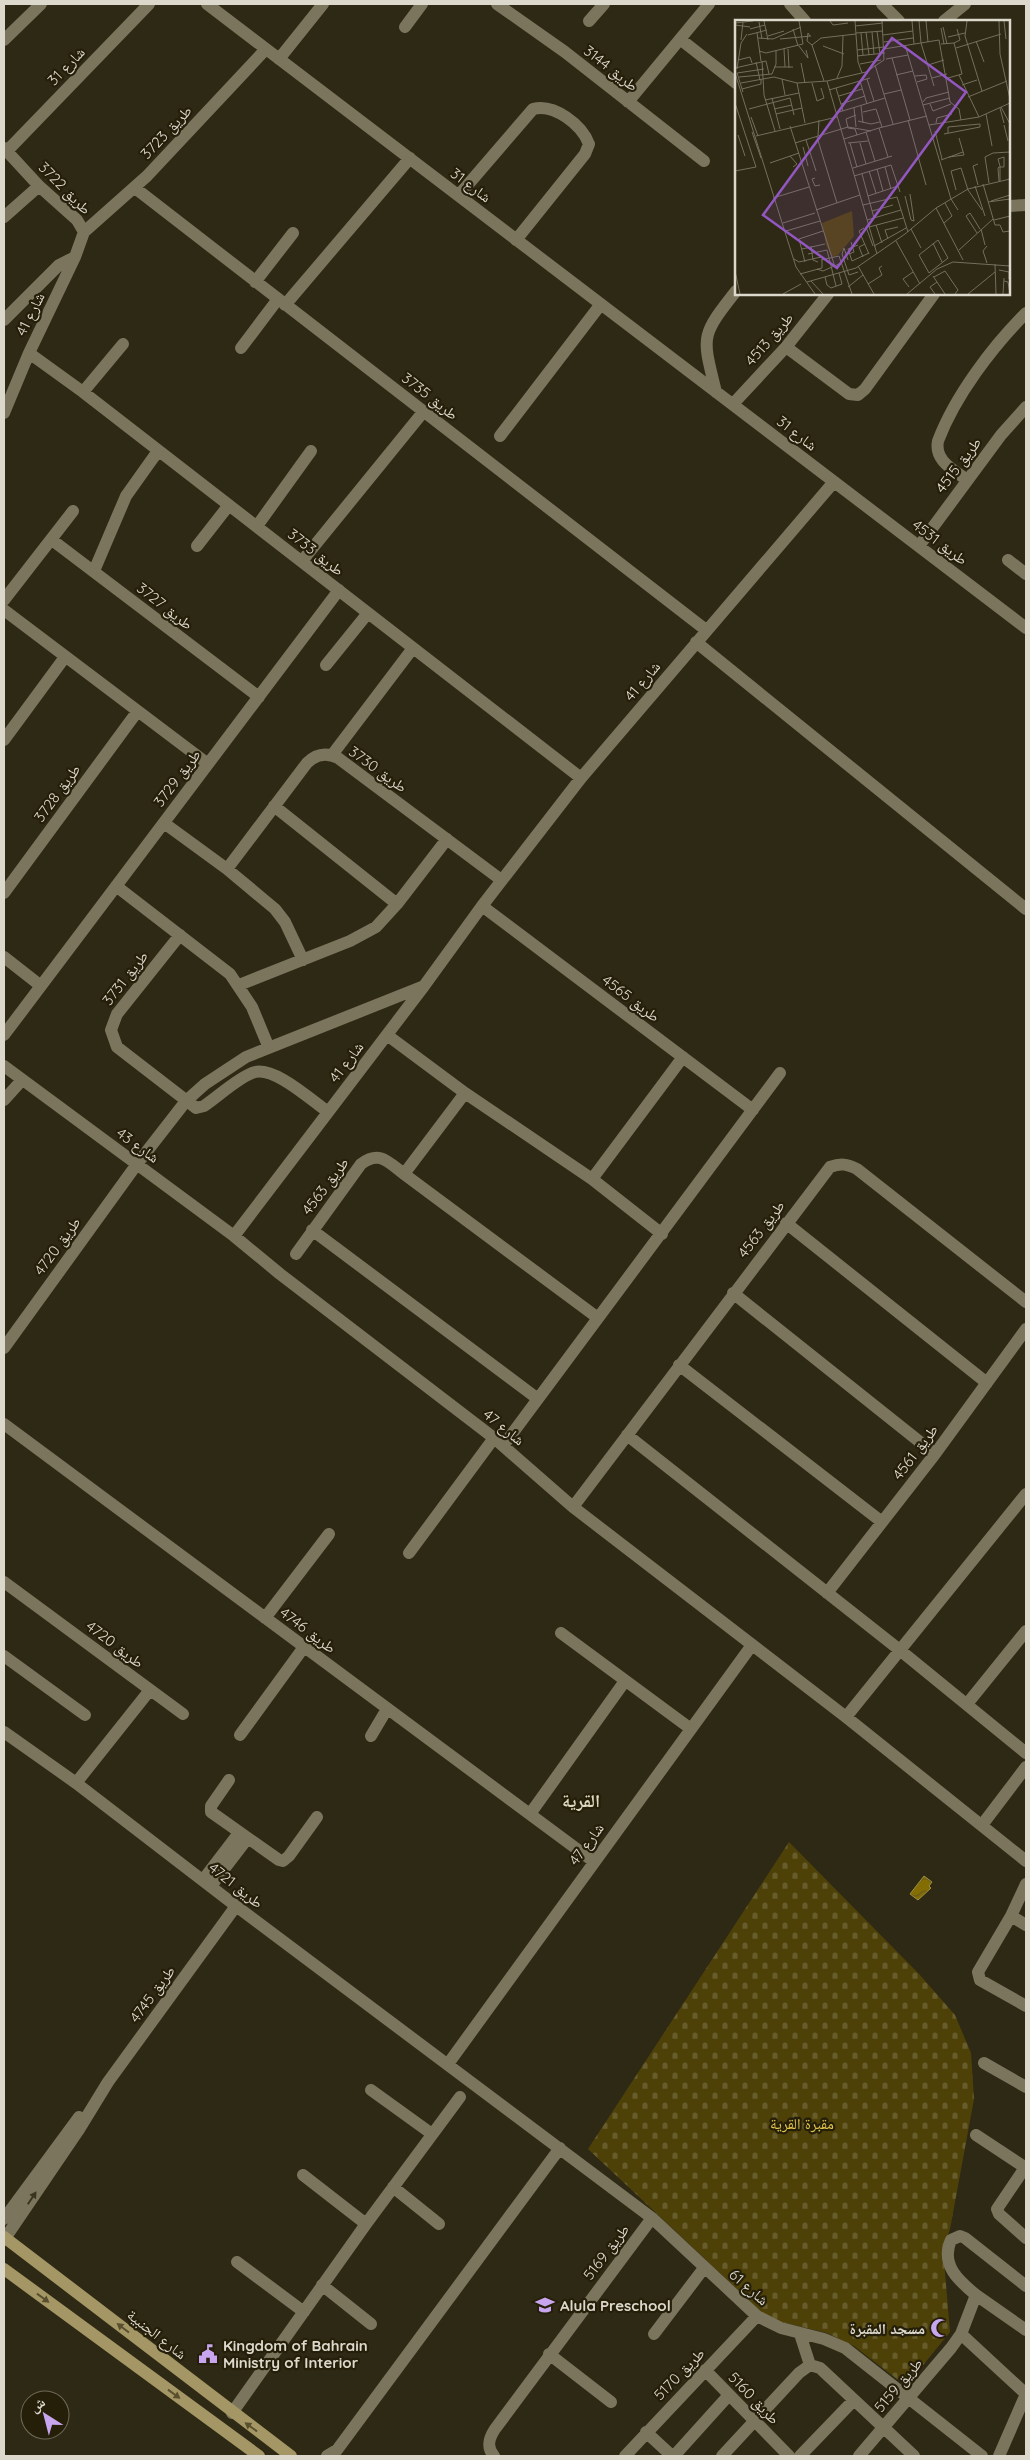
<svg xmlns="http://www.w3.org/2000/svg" width="1030" height="2460" font-family="Quicksand,'Noto Naskh Arabic',sans-serif">
<style>
.cemetery{fill:url(#cemetery-stones)}
.water{fill:url(#water-waves);stroke:#9e8e40}
.lines{fill:none;stroke-linecap:round;stroke-linejoin:round}
.minor{stroke:#7b755d;stroke-width:12}
.major{stroke:#a49765;stroke-width:12}
.oneway{fill:#3a341f}
.oneway2{fill:#584f2e}
.labels{text-anchor:middle;dominant-baseline:central;stroke-width:4.5;stroke-linejoin:round;paint-order:stroke}
.street-label{font-size:15px;fill:#dcd8cc;stroke:#251f0a}
.park-label{font-size:15px;fill:#e2c54c;stroke:#251f0a}
.poi-label{font-size:15px;font-weight:bold;fill:#dcd8cc;stroke:#251f0a;text-anchor:start}
.quarter-label{font-size:18px;font-weight:bold;fill:#dfd9bf;stroke:#251f0a}
.inset-road{fill:none;stroke:#746f5e;stroke-width:1}
.view{fill:#9357c2;fill-opacity:0.15;stroke:#9357c2;stroke-width:2.5}
.inset-edge{fill:none;stroke:#dcd8cc;stroke-width:2.5}
</style>
<defs>
<pattern id="cemetery-stones" width="16" height="16" patternUnits="userSpaceOnUse" patternTransform="scale(1.25)"><rect width="16" height="16" fill="#4e4108"/><path d="M2 7V4a2 2 0 0 1 4 0v3zM10 15v-3a2 2 0 0 1 4 0v3z" fill="#675c2b"/></pattern>
<pattern id="water-waves" width="16" height="10" patternUnits="userSpaceOnUse" patternTransform="scale(1.25)"><rect width="16" height="10" fill="#846e04"/><path d="M0 5q4-4 8 0t8 0" fill="none" stroke="#665a1e"/></pattern>
</defs>
<rect width="100%" height="100%" fill="#2e2914"/>
<path class="cemetery" d="M789,1842L919,1974L955,2015L971,2053L974,2099L950,2229L943,2249L950,2332L906,2386L854,2346L827,2333L769,2319L588,2149Z"/>
<path class="water" d="M924,1876L932,1882L929,1886L931,1888L918,1900L910,1894Z"/>
<g class="lines">
<path class="minor" d="M207,4L1026,628
M497,4L565,52L704,161
M790,4L805,21
M882,4L899,21
M589,21L604,4
M944,21L965,4
M405,27L422,4
M680,39L736,83
M4,40L41,4
M279,59L323,4
M628,102L709,4
M4,148L39,186L77,220L84,232L75,257L29,353L4,413
M7,151L149,4
M135,188L706,630
M459,195L533,109C554,103 582,125 589,144L585,154L516,240
M1009,206L1026,205
M4,217L39,186
M84,232L147,176L266,49
M255,282L293,233
M285,305L410,158
M4,320L59,265L75,257
M786,347L849,394L858,395L865,389L934,294
M241,348L278,299
M29,353L83,392L581,778
M83,392L123,344
M716,392C702,335 700,337 736,291
M733,404L786,347L828,294
M500,436L601,304
M967,480C954,470 934,461 938,441C955,396 992,347 1026,313
M257,526L311,451
M52,540L259,697
M197,546L229,505
M919,546L1001,435L1026,407
M1008,560L1026,574
M302,561L424,411
M94,571L126,496L158,451
M4,600L73,511
M4,610L208,764
M696,642L1026,909
M326,665L368,613
M4,740L65,657
M332,755L413,648
M274,806L397,904
M164,823L227,869L275,909L285,922L303,960
M227,869L307,763C316,754 326,752 338,758L500,879
M116,886L230,974L252,1007L269,1048
M4,893L137,712
M180,935L117,1014L111,1030L117,1047L196,1108L204,1106C219,1096 235,1080 252,1073C272,1064 311,1100 328,1112
M4,957L41,986
M239,985L350,941L376,927L397,904L447,839
M4,1035L339,590
M387,1035L465,1093L592,1179L662,1234
M4,1066L234,1236L280,1274L494,1438L573,1507L846,1717L1026,1861
M4,1100L22,1080
M753,1110L482,906L581,778L833,483
M404,1174L598,1318
M592,1179L683,1057
M786,1223L987,1383
M312,1230L538,1399
M234,1236L424,986L482,906
M296,1254L361,1164C380,1150 388,1162 404,1174L465,1093
M733,1293L935,1454
M4,1348L137,1164L186,1101L205,1084L246,1057L424,986
M679,1365L882,1522
M4,1424L593,1861
M627,1435L901,1651L1026,1753
M503,1446L780,1073
M573,1507L830,1167C841,1163 847,1164 857,1169L1026,1302
M409,1553L494,1438
M4,1582L183,1714
M827,1593L935,1454L1026,1329
M265,1618L329,1534
M561,1633L691,1729
M4,1656L85,1715
M967,1704L1026,1631
M846,1717L1026,1494
M4,1732L76,1783L236,1906L652,2218L757,2316L781,2328L824,2339L845,2348L982,2456
M240,1735L304,1647
M371,1736L387,1709
M229,1780L211,1806V1812L279,1860L283,1861L289,1856L317,1817
M76,1783L150,1690
M530,1814L625,1681
M982,1825L1026,1767
M203,1880L239,1833
M1026,1884L1011,1916L1026,1925
M211,1886L247,1839
M1011,1916L978,1972L980,1980L1026,2006
M984,2063L1026,2087
M448,2064L752,1645
M371,2090L432,2134
M976,2135L1026,2168
M1026,2166L997,2209L999,2214L1026,2238
M303,2175L366,2224
M393,2187L439,2224
M4,2219L79,2117
M4,2240L78,2131L108,2082L236,1906
M237,2262L304,2312
M322,2285L371,2324
M976,2295L1026,2330
M654,2334L704,2268
M800,2334L810,2365
M961,2334L1026,2394
M549,2354L611,2402
M810,2365L820,2368L914,2456
M705,2370L789,2456
M232,2413L366,2224L460,2097
M646,2432L672,2456
M327,2456L337,2450L560,2148
M494,2456C486,2447 489,2438 495,2429L652,2218
M625,2456L757,2316
M674,2456L729,2395
M722,2456L799,2373L810,2365
M800,2456L853,2401
M859,2456L951,2348L961,2334L976,2295C959,2281 940,2265 951,2240L960,2236L965,2238L1026,2286
M999,2456L1026,2394"/>
<path class="major" d="M4,2237L291,2456
M4,2269L259,2456"/>
</g>
<defs><path id="oneway-solid" d="M-6-.8H1V-3.2L6.5 0L1 3.2V.8H-6Z" transform="scale(1.25)"/></defs>
<use class="oneway" href="#oneway-solid" transform="translate(32 2198) rotate(-56)"/>
<g class="oneway2">
<use href="#oneway-solid" transform="translate(43 2298) rotate(36)"/>
<use href="#oneway-solid" transform="translate(123 2328) rotate(-143)"/>
<use href="#oneway-solid" transform="translate(174 2394) rotate(36)"/>
<use href="#oneway-solid" transform="translate(251 2427) rotate(-144)"/>
</g>
<defs>
<g id="school-bare" transform="scale(1.5)"><path d="M0-5L7-2L0 1L-7-2ZM-4 1L0 2.5L4 1V4Q0 6-4 4Z" fill="#c8a6ef" stroke="#251f0a" stroke-width="2.5" paint-order="stroke"/></g>
<g id="mosque-bare" transform="scale(1.5)"><path d="M3.5-4.9A6 6 0 1 0 3.5 4.9A5 5 0 1 1 3.5-4.9Z" fill="#c8a6ef" stroke="#251f0a" stroke-width="2.5" paint-order="stroke"/></g>
<g id="civic-bare" transform="scale(1.5)"><path d="M-.6-6.5H3V-4.5H.6V-3L4-1V1h2V6H-6V1h2V-1L-.6-3ZM-1.2 2.5V6h2.4V2.5Z" fill="#c8a6ef" stroke="#251f0a" stroke-width="2.5" paint-order="stroke"/></g>
</defs>
<g fill-rule="evenodd">
<use href="#school-bare" x="545" y="2305"/>
<use href="#mosque-bare" x="940" y="2328"/>
<use href="#civic-bare" x="208" y="2354"/>
</g>
<g class="labels">
<g class="street-label">
<text transform="translate(66 66) rotate(-46)">شارع 31</text>
<text transform="translate(611 68) rotate(38)">طريق 3144</text>
<text transform="translate(166 132) rotate(-47)">طريق 3723</text>
<text transform="translate(471 185) rotate(37)">شارع 31</text>
<text transform="translate(65 188) rotate(45)">طريق 3722</text>
<text transform="translate(30 314) rotate(-64)">شارع 41</text>
<text transform="translate(769 339) rotate(-49)">طريق 4513</text>
<text transform="translate(430 396) rotate(38)">طريق 3735</text>
<text transform="translate(797 433) rotate(38)">شارع 31</text>
<text transform="translate(958 465) rotate(-53)">طريق 4515</text>
<text transform="translate(940 542) rotate(37)">طريق 4531</text>
<text transform="translate(316 552) rotate(38)">طريق 3733</text>
<text transform="translate(165 606) rotate(38)">طريق 3727</text>
<text transform="translate(642 681) rotate(-50)">شارع 41</text>
<text transform="translate(378 769) rotate(36)">طريق 3730</text>
<text transform="translate(177 778) rotate(-53)">طريق 3729</text>
<text transform="translate(57 793) rotate(-54)">طريق 3728</text>
<text transform="translate(125 978) rotate(-52)">طريق 3731</text>
<text transform="translate(631 998) rotate(37)">طريق 4565</text>
<text transform="translate(346 1062) rotate(-53)">شارع 41</text>
<text transform="translate(138 1145) rotate(36)">شارع 43</text>
<text transform="translate(325 1186) rotate(-53)">طريق 4563</text>
<text transform="translate(761 1229) rotate(-53)">طريق 4563</text>
<text transform="translate(57 1246) rotate(-54)">طريق 4720</text>
<text transform="translate(504 1427) rotate(39)">شارع 47</text>
<text transform="translate(915 1452) rotate(-53)">طريق 4561</text>
<text transform="translate(308 1630) rotate(37)">طريق 4746</text>
<text transform="translate(115 1644) rotate(37)">طريق 4720</text>
<text transform="translate(586 1844) rotate(-54)">شارع 47</text>
<text transform="translate(236 1885) rotate(38)">طريق 4721</text>
<text transform="translate(152 1994) rotate(-54)">طريق 4745</text>
<text transform="translate(606 2252) rotate(-53)">طريق 5169</text>
<text transform="translate(749 2287) rotate(41)">شارع 61</text>
<text transform="translate(157 2334) rotate(38)">شارع الجنبية</text>
<text transform="translate(679 2374) rotate(-46)">طريق 5170</text>
<text transform="translate(898 2385) rotate(-50)">طريق 5159</text>
<text transform="translate(754 2398) rotate(46)">طريق 5160</text>
</g>
<g class="park-label">
<text x="802" y="2123">مقبرة القرية</text>
</g>
<g class="poi-label">
<text x="560" y="2305">Alula Preschool</text>
<text x="925" y="2328" text-anchor="end">مسجد المقبرة</text>
<text x="223" y="2345">Kingdom of Bahrain<tspan x="223" dy="17">Ministry of Interior</tspan></text>
</g>
<g class="quarter-label">
<text x="581" y="1800">القرية</text>
</g>
</g>
<g transform="translate(735 20)">
<rect width="275" height="275" fill="#2e2914"/>
<path d="M117,191L119,216L103,235L97,237L91,225L87,203Z" fill="#4e4108"/>
<path class="inset-road" d="M29,1L33,20M95,1L98,5L113,3M120,1L123,42L127,53M147,1L149,40M177,1L179,24M184,1L186,23L199,66M191,1L193,22M232,1L230,16L247,71M264,1L265,34L275,79M269,1L271,19M24,2L27,19M0,3L18,1M0,5L15,7M120,6L148,3M208,7L212,24M206,8L209,24M15,9L30,5M58,9L63,26M142,11L145,34M131,12L134,35M137,12L139,34M22,13L26,41M121,13L148,11M126,13L128,35M13,15L32,10M148,15L178,11M33,16L49,11M75,16L73,13L72,21L77,25M213,17L230,13M23,18L38,19L66,7M45,19L76,16M6,20L8,2M241,21L249,42M149,22L178,18M219,23L225,20L222,9M206,24L219,23L226,50L227,54L213,58M77,25L86,18L121,14M77,25L89,61M170,25L216,179L223,190M64,26L73,38L71,30M88,26L109,34M221,28L266,14M49,29L50,47M53,29L54,48M149,29L204,20L215,82L224,89L226,100M122,30L149,27M24,31L31,33L68,24L64,1M122,36L150,33M157,38L175,100M151,39L173,35M3,40L15,37L17,43M27,41L29,75L40,111M21,42L25,60M66,43L70,63M125,44L146,40M140,45L158,104M193,45L209,40M39,47H58M0,48L31,41L34,54M2,49L6,23L12,14M0,53L61,247L80,274M2,53L8,72M2,53L29,49M37,54L41,44V30M161,55L178,51M224,55L244,97M180,56L191,55L192,59L182,62M4,57L37,54M102,58L107,46L108,16M197,58L212,54M47,59L50,75M132,59L139,81M92,61L142,234M125,61L132,84M6,63L39,57L62,63L92,61L131,52L149,40M62,63L70,103M77,63L82,81L89,78L86,68M227,65L242,60M101,68L108,91M7,69L26,64V60M94,70L135,58M149,74L166,70M104,76L127,69M233,77L272,61M37,78L45,109M55,78L59,95M30,80L64,73M188,82L191,78L214,72M0,83L21,147M106,84L130,76M195,84L198,91L216,84M188,85L215,78M126,86L128,103M266,87L275,104M119,88L121,107M265,88L269,103M14,89L55,78M39,89L57,85M128,92L141,89L147,107M101,93L150,78M41,94L67,88M251,94L257,126M121,95L111,99L113,108L120,109L122,115M16,97L23,116M173,100L191,165M123,101L136,104L145,102M201,103L202,98L217,94M194,105L244,97L275,83M269,105L273,121M55,106L100,247M200,111L207,139M17,112L26,138M131,112L140,141M209,114L245,107V104L213,107V113M3,115L10,136M21,116L102,97M83,116L84,100M82,117L102,183M109,119L144,108M71,120L81,151M60,123L113,107L136,111M113,123L133,121M115,123L122,147M125,123L131,144M68,127L73,146M55,136L62,144L58,147M153,137L144,108L192,96M214,137L229,135L224,118M206,140L228,132M35,143L64,133M243,144L238,146L243,165M150,147L156,169M118,148L157,136M142,149L148,171M0,151L21,147M134,151L141,173M127,154L139,198M119,156L156,145L165,172M80,158L77,159L80,166L85,165M264,161L263,148L264,147H269V137L263,139L265,146V161M254,163L250,137L258,133L275,132M248,164L260,205H265L268,212L275,211M240,166L250,196M221,170L216,151L226,148L233,170L247,190M133,176L163,166M170,176L176,200L179,201L175,174M38,178L74,167M256,181L275,175M253,182L275,179M128,185L162,177L173,212M201,188L228,240M81,190L125,175M137,191L158,185M132,200L166,190M259,200L275,196M48,203L80,193M209,203L217,196L210,183M141,205L147,223M131,207L138,226M134,207L168,198M129,208L124,211L134,234M176,209L186,228M246,209L250,225M51,211L85,201M242,213L231,196L235,193L245,209M153,219L150,210L163,207M203,220L213,238L194,253L184,235ZM161,221L185,264M198,223L207,242M123,225L113,229L117,241L134,233M76,226L78,240L83,242M139,226L171,208M67,229L90,224M92,230L101,266M224,230L258,199M73,234L92,230M107,234L114,255L123,252M107,234L109,228L113,240M114,234L119,232L116,222M104,236L117,274M128,237L124,227L130,224M59,239L64,242L86,237M86,240L104,236M70,242L64,219L88,211M252,243L248,231L252,226M260,244L261,274M123,246L139,274M82,249L88,251L106,243M264,250L274,252V259M0,251L5,274M65,254L87,248V240M198,256L210,274M90,257L92,265L96,268L107,264L104,253M199,257L210,251L223,270L220,274M76,261L88,274M269,261L273,262L275,274M72,262L121,248L170,214L201,188L233,169L275,159M133,264L147,255L144,248L147,246M113,267L128,255M174,267L168,259L178,252M48,274L66,264M172,274L202,249L218,242L275,246M200,274L195,267L202,262M233,274L260,252M268,274L269,258"/>
<path class="view" d="M157,18L231,72L102,248L28,195Z"/>
<rect width="275" height="275" class="inset-edge"/>
</g>
<rect width="1030" height="2460" fill="none" stroke="#dcd8cc" stroke-width="10"/>
<g transform="translate(45 2415) rotate(324)"><circle r="24" fill="#251f0a" stroke="#6e6958"/>
<path d="M0-4L9 19L0 12L-9 19Z" fill="#c8a6ef"/>
<text y="-8" font-size="14" font-weight="bold" text-anchor="middle" fill="#dcd8cc">ش</text>
</g>
</svg>
